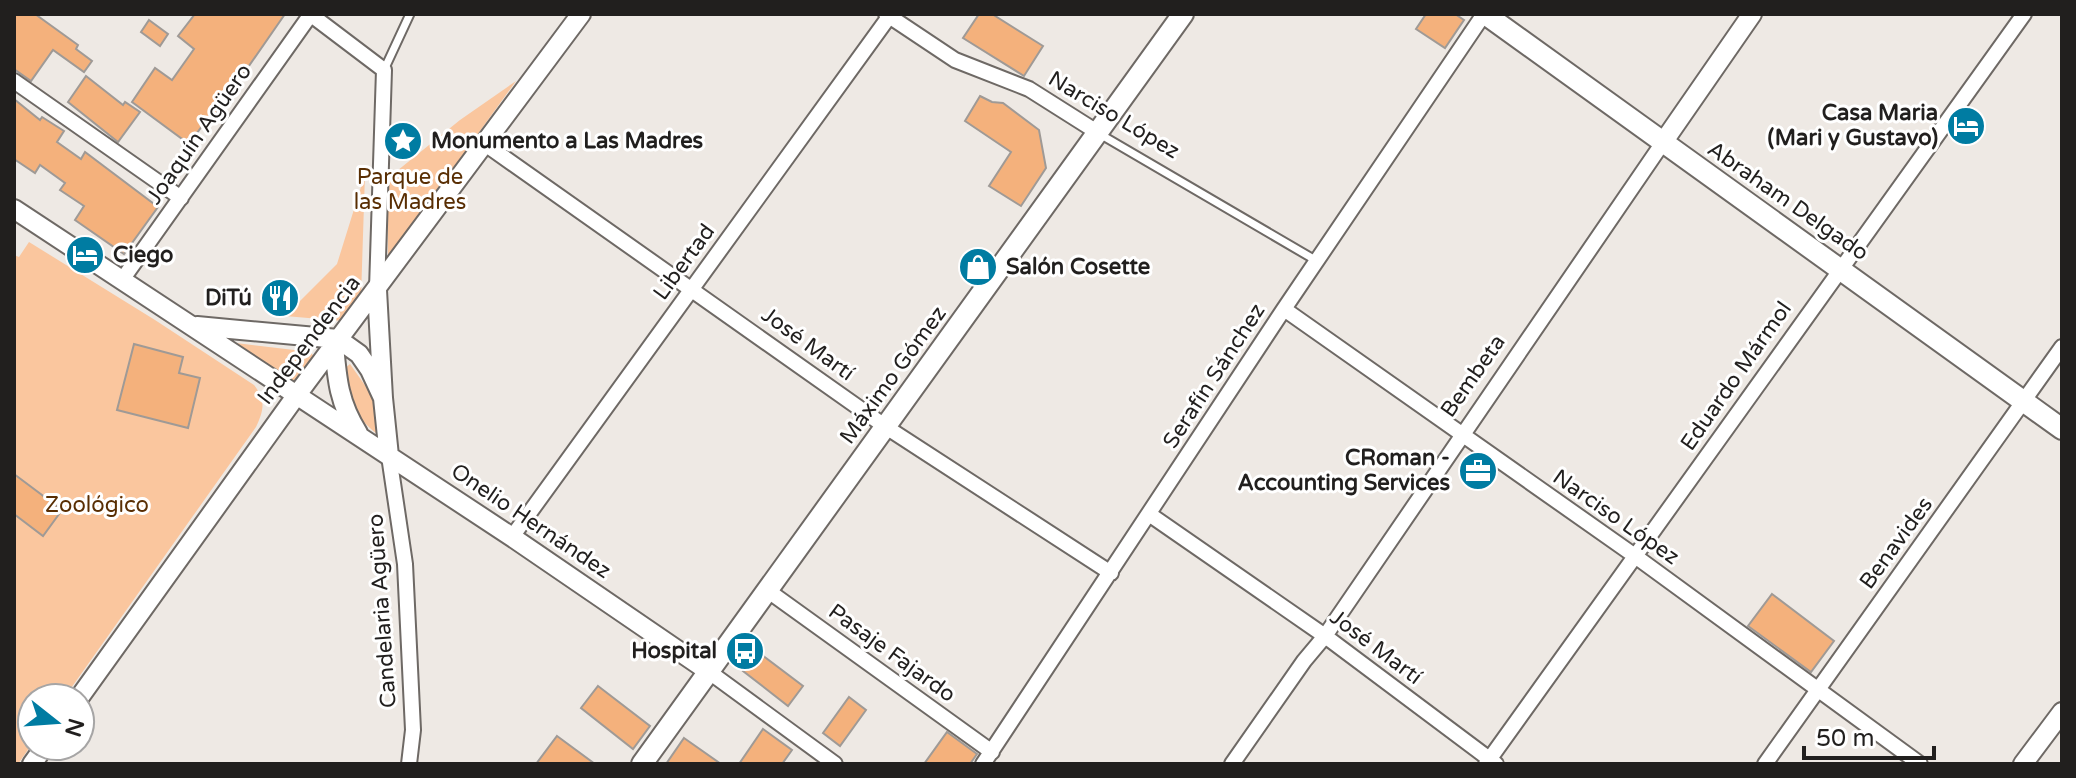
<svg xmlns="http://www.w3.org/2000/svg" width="2076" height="778" font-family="'Varela Round',sans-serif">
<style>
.green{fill:#fac69e}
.building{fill:#f4b17c;stroke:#9f9a96;stroke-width:2}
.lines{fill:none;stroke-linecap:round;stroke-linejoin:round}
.service-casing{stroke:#6e6965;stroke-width:11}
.minor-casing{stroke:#6e6965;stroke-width:18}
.tertiary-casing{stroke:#6e6965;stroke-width:22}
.secondary-casing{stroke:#6e6965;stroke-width:24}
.service{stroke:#fff;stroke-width:7}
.minor{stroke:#fff;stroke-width:14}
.tertiary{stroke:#fff;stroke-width:18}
.secondary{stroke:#fff;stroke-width:20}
.labels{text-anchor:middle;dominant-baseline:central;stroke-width:6;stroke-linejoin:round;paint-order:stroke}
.poi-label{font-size:22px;font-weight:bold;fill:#211f1e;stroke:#fff;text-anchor:end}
.street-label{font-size:22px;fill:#211f1e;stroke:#fff}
.park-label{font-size:22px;fill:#592e03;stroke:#fff}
</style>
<rect width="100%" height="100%" fill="#eee9e4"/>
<path class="green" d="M516,81L388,259L387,179L460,120Z
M365,174L361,297L343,321L285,316L337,264Z
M29,242L155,320L254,385C266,400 264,410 256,427L64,698H32V744L18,764H14V255L19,257Z
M236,343L311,352L316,361L296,384Z
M350,364L376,401L382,438C351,413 350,407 344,369Z"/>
<path class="building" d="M14,14H35L78,45L76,49L92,61L84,72L53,50L31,81L14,69Z
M195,14H285L217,112L219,113L210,126L205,122L189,144L132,102L155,68L172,80L194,49L178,36Z
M979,14H992L1043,46L1024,76L963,38Z
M1426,14H1455L1464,20L1445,48L1416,29Z
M149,20L168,34L160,46L141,32Z
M86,76L123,105L125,102L140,112L118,142L68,102Z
M980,96L992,102L1003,103L1039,130L1046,168L1021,206L989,186L1011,152L965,121Z
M14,99L40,120L42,117L64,131L57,142L81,159L85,152L158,207L124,254L75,220L84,206L60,190L65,183L40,165L35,173L14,159Z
M134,344L183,357L179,373L200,378L188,428L117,410Z
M14,474L62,510L43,536L14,514Z
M1772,594L1834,641L1811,672L1748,626Z
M758,652L803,686L788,706L743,671Z
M598,686L650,726L633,749L581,708Z
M849,697L866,710L840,746L823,733Z
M763,729L792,750L782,764H739Z
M947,732L977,754L970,764H924Z
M557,736L595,764H536Z
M684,738L721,764H666Z"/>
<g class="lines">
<g class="service-casing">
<path id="service" d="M384,70L410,14
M1098,133L1317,261"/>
</g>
<g class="minor-casing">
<path id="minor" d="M310,14L384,70L377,289
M886,14L955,60L1029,89L1097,132
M14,81L181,198
M485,144L886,427L1111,573
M122,280L311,14
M1284,309L1635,556L1920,764
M389,456L405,564L413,730L409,764
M1149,514L1325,636L1496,764
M512,537L891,14
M767,590L992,752
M708,671L835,764
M983,764L1284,309L1484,14
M1232,764L1304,661L1325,636L1664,141
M1486,764L2024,14
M1765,764L2062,347"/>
</g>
<g class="tertiary-casing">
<path id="tertiary" d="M1664,141L1752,14
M14,209L512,537L708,671
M377,290L383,398L389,456
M197,326L338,339L359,354L370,370L383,398
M334,345C337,380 339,403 358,433
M79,698L296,396L581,14
M32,764L45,746
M2023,764L2062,712"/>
</g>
<g class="secondary-casing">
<path id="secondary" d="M1485,14L2062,429
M642,764L1183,14"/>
</g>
<use href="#service" class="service"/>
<use href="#minor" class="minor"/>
<use href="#tertiary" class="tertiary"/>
<use href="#secondary" class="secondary"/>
</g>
<defs>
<g id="hotel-disc" transform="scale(2)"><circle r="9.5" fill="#007ca2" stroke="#fff"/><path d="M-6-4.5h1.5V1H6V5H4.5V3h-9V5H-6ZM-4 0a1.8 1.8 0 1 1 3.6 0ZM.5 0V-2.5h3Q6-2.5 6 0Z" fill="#fff"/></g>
<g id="sight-disc" transform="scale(2)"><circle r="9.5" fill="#007ca2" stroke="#fff"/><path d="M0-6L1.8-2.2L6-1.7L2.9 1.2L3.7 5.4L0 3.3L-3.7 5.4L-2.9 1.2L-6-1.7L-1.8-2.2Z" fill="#fff"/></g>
<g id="shop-disc" transform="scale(2)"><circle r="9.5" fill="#007ca2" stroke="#fff"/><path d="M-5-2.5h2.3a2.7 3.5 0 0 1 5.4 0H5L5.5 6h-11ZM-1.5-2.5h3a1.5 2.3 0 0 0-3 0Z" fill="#fff"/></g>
<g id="restaurant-disc" transform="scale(2)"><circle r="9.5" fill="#007ca2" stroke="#fff"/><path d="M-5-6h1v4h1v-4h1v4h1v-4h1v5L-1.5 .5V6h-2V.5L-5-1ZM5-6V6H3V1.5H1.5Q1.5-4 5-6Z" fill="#fff"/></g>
<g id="office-disc" transform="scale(2)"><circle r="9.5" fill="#007ca2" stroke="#fff"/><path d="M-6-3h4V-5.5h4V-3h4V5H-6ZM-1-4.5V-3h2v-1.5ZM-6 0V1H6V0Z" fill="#fff"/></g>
<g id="bus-disc" transform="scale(2)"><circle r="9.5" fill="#007ca2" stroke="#fff"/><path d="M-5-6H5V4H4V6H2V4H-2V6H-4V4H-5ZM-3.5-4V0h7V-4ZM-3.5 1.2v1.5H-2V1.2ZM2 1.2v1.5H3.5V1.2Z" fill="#fff"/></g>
</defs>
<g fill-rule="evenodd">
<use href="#hotel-disc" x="1966" y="126"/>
<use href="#sight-disc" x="403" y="141"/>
<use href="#hotel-disc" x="85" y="255"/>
<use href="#shop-disc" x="978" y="267"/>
<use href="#restaurant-disc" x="280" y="298"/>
<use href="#office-disc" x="1478" y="471"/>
<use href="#bus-disc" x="745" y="651"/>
</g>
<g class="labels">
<g class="poi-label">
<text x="1938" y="113">Casa Maria<tspan x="1938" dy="25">(Mari y Gustavo)</tspan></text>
<text x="431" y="141" text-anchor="start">Monumento a Las Madres</text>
<text x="113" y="255" text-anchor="start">Ciego</text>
<text x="1006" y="267" text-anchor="start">Salón Cosette</text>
<text x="252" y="298">DiTú</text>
<text x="1450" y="458">CRoman -<tspan x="1450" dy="25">Accounting Services</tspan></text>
<text x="717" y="651">Hospital</text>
</g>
<g class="street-label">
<text transform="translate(1114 115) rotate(31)">Narciso López</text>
<text transform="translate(199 134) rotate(-55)">Joaquín Agüero</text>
<text transform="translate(1788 201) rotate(35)">Abraham Delgado</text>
<text transform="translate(684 262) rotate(-54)">Libertad</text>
<text transform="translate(309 340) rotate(-53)">Independencia</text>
<text transform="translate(808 344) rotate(36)">José Martí</text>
<text transform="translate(893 375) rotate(-54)">Máximo Gómez</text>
<text transform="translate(1214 376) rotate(-57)">Serafín Sánchez</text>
<text transform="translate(1473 376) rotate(-55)">Bembeta</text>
<text transform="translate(1736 376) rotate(-55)">Eduardo Mármol</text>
<text transform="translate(1616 517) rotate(35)">Narciso López</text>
<text transform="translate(531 521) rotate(34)">Onelio Hernández</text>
<text transform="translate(1896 543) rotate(-54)">Benavides</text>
<text transform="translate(382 611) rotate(-94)">Candelaria Agüero</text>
<text transform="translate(1376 647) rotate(37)">José Martí</text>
<text transform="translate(892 653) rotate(36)">Pasaje Fajardo</text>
</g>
<g class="park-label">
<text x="410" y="177">Parque de<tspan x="410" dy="25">las Madres</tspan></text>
<text x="97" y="505">Zoológico</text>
</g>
</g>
<rect width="2076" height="778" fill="none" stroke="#211f1e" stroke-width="32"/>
<g transform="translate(56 722) rotate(107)"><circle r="38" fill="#ffffff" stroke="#a6a5a5" stroke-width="2"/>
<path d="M0-6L14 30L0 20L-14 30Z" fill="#007ca2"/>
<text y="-12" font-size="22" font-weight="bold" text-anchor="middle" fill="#211f1e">N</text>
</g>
<path d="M1804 746v12h130v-12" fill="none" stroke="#211f1e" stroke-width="4"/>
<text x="1816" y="746" font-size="24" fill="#211f1e" stroke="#ffffff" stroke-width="6" paint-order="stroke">50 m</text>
</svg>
